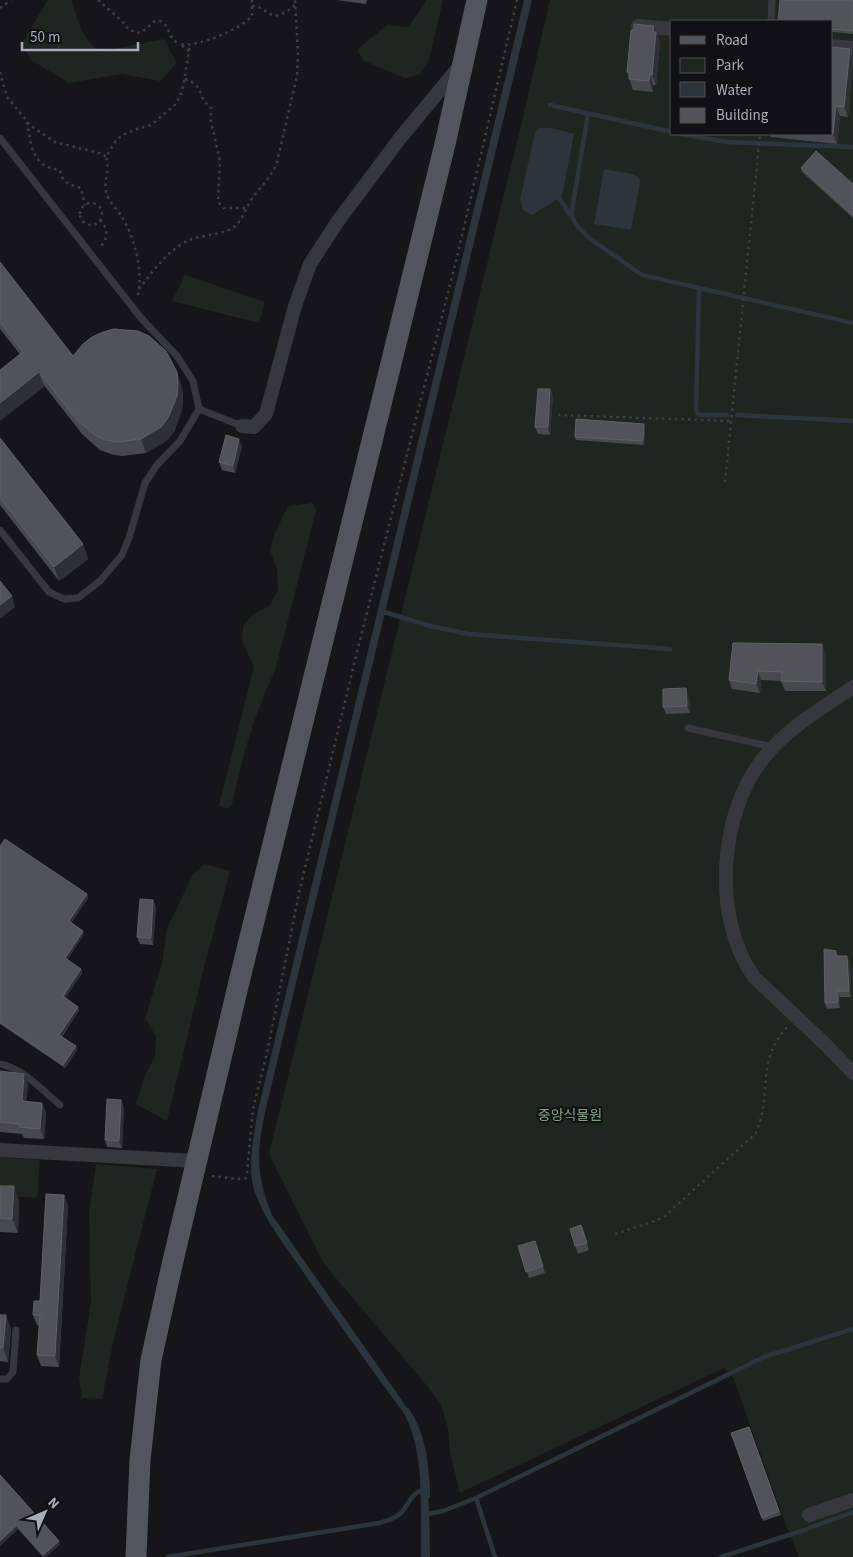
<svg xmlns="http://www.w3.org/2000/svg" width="853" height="1557" font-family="'Source Sans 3','Noto Sans KR',sans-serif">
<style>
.green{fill:#1e261f;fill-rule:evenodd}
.water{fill:#2c353c}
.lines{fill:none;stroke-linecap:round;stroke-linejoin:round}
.stream{stroke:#2c353c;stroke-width:4.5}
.path{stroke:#3d3f44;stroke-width:2.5;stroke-dasharray:2.5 4;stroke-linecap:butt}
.service{stroke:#37383d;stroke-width:7}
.minor{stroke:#37383d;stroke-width:14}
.primary{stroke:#53555c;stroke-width:21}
.wall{fill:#47494d}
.shaded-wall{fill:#2f3033}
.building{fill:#525359;stroke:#5f6168}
.labels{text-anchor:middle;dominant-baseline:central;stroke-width:4;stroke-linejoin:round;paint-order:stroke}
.park-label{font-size:14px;fill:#7fa381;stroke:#111113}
</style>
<rect width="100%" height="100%" fill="#161618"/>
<path class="green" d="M48,0H72C77,21 82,37 99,52L164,39L177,63L160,81L122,74L69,83L31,60L22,43Z
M426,0H443L429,60L419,75L405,78L364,61L357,50L387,25L408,27L423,6Z
M550,0H853V1557H799L782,1515L733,1377L724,1368L460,1493L450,1453L448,1428L441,1405L428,1387L324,1264L269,1154L522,121ZM672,21H832V134H672Z
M185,275L265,302L259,323L172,301Z
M313,503L316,510L275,671C256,709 240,763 232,805L227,809L219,805L254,667L242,641L243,626L253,614L269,606L278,591L277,569L270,550L274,535L288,506Z
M204,864L230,871L204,967L167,1121L136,1104L145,1075L155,1057L156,1036L145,1019L162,963L167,929L193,874Z
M0,1157L40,1160L37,1198L0,1195Z
M96,1164L157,1169L114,1338L102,1399L82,1398L79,1378L91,1303L89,1213Z"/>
<path class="water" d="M524,0H532L266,1108C257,1150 255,1174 272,1215L401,1399C405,1406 410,1412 413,1419C431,1457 429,1515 430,1557H421C420,1512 426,1451 403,1412C368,1365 334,1317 301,1269C284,1244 264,1219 254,1190C247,1167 254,1134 258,1110Z
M539,128H551L574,134L562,196L532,215L523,210L520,200L535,133Z
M604,169L633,174L639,178L640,183L631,230L594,224Z"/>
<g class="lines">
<path class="stream" d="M550,105L672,132
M680,134L727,142L853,147
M559,198L579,228L589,238L642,275L853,323
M571,216L588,114
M699,288L696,410L699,415H727
M737,415L853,421
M381,611L430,626L468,634L670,649
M407,1410C424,1434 427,1467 428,1496
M476,1498L495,1557
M428,1514L443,1511L476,1498L764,1357L853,1329
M168,1557L379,1523C387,1521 394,1519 401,1513C411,1502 410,1493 426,1489
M721,1557L804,1530L853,1512"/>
<path class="path" d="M98,0L122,21L128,29L137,33L142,32L155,21C171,19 165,38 180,44
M252,6C270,6 269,28 295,5
M0,8L11,0
M189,51L180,44C197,48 241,29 252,16V0
M0,72L7,97L31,126L55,142L103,154L106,157
M185,79C199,85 198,87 203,99C205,104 209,104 211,108V121L220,161L218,202L224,208H247
M27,122C32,145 30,166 60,170C62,183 70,185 81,188L85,205
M80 214a11 11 0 1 1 22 0a11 11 0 1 1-22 0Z
M100,220C108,228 109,239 100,247
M139,289C152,272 166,253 185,242C198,235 215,236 229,230C242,224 244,211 251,200C260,186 272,178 277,162L297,76L298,55L295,0
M138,295C143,271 135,238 122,217C117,209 107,200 106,191C104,179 110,169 106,157L115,142L121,136L137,129L151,125L176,104L182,92L190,46
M558,415L731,421
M725,482L760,134
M212,1176L237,1179L246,1178L247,1173L253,1109L267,1053L299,893L355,660L457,257L517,0
M615,1234L658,1220L665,1216L756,1133C773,1093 755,1063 787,1027"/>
<path class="service" d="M771,21L772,0
M0,138L141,318L177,356L193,381L199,409L180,441L157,465L145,483L129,538L122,555L100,581L78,598L64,599L49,592L0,530
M199,409L242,426
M688,728L773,747
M0,1064C24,1069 42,1090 60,1105
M0,1379H7L13,1372L16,1330"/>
<path class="minor" d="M638,26L672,29
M832,46L853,48
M242,426L254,427L266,414L295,306L310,264L338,221L401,137L459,67
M853,687C824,707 789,727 766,755C719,810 711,917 754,977L825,1044L853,1073
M0,1150L196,1161
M809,1515L853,1500"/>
<path class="primary" d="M136,1557L140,1460L151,1360L172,1265L239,982L445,144L477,0"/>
</g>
<path class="wall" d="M336,0H367L366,4Z
M853,0V34L832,32V21Z
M654,26L660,43L656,85H653V92L633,90L627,72L634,30Z
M832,47L850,49L853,58L848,117L840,116L837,144L771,137L770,134H832Z
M801,168L853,184V218L802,172Z
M0,262L73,356L182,387L183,398L182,410L174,432L166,441L146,453L122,456L111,454L100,450L82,434L0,329Z
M550,389L553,396L550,435L538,434L535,427Z
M644,424L645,427L644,445L576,440L575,437Z
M0,438L83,544L88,559L59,581L0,505Z
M242,446L235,473L222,470L219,462Z
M733,643L826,653V691H785L781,681L761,680L760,693L732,689L729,680Z
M689,696L690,713L666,714L663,707Z
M0,846L87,894L88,898L71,923L84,934L67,960L81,969L82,973L65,998L79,1010L62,1037L76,1046L77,1050L65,1068L0,1024Z
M153,900L156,907L153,945L140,944L137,937Z
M836,951L838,956H847L850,962L851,997H840V1008L827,1009L825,1003Z
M0,1071L28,1084L26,1102L42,1103L46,1113L44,1139L24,1138L22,1134L0,1132Z
M124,1107L122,1148L107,1147L105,1140Z
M0,1186L19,1200L18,1233L0,1232Z
M64,1195L68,1206L59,1367L41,1366L37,1355L39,1326L37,1325L33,1315L40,1301Z
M581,1225L589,1250L578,1254L570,1229Z
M535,1241L545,1273L529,1278L518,1246Z
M0,1315L11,1329L8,1362L0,1361Z
M749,1427L781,1515L763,1521L731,1433Z
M0,1475L59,1541L60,1544L46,1557H43L18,1529L0,1546Z"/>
<path class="shaded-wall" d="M654,26L660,43L656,85L652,75Z
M850,49L853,61L848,117L844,107Z
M650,74L653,85V92L649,81Z
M836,106L840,116L837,144L833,134Z
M39,372L44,387L0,421V403Z
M177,372L182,387L183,398L182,410L174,432L166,441L146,453L141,439Z
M550,389L553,396L550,435L548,427Z
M644,424L645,427L644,445L643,441Z
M239,439L242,446L235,473L233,466Z
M83,544L88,559L59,581L54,567Z
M12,596L15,607L0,619V605Z
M822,644L826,653V691L822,682Z
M758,671L761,680L760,693L756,684Z
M686,688L689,696L690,713L687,706Z
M87,894L88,898L70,925L69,921Z
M153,900L156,907L153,945L151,938Z
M83,931L84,934L66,962L65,958Z
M847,956L850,962L851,997L849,991Z
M81,969L82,973L64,1000L63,996Z
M838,991L840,997V1008L838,1002Z
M78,1007L79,1010L60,1039L59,1035Z
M76,1046L77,1050L65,1068L63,1065Z
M24,1074L28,1084L26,1112L22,1101Z
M121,1100L124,1107L122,1148L119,1141Z
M42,1103L46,1113L44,1139L40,1129Z
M14,1186L19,1200L18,1233L12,1219Z
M64,1195L68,1206L59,1367L55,1356Z
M6,1315L11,1329L8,1362L3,1348Z
M17,1525L18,1529L0,1546V1541Z
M59,1541L60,1544L46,1557H44L43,1555Z"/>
<path class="building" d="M780,0H853V31L832,29V21H778Z
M634,24L654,26L653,32H656L652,75L650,74L649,81L629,79L630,72H627L631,30H634Z
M832,47L850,49L844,107L836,106L833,134H830H832Z
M816,151L853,184V215L801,168Z
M0,262L73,356L83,344L92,337L103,332L114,329L138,331L149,336L166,351L177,372L178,384L177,396L168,418L161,427L141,439L117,442L105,440L95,435L77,420L39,372L0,403V370L23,352L0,322Z
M538,389H550L548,427H535Z
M576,419L644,424L643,441L575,437Z
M226,435L239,439L233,466L219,462Z
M0,438L83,544L54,567L0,498Z
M0,581L12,596L0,605Z
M733,643L822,644V682L781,681L782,672L758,671L756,684L729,680Z
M686,688L687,706L663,707V689Z
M5,839L87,894L69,921L83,931L65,958L81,969L63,996L78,1007L59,1035L76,1046L63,1065L0,1022V846Z
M140,899L153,900L151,938L137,937Z
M824,949L836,951L835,956H847L849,991H838V1002L825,1003Z
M0,1071L24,1074L22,1101L42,1103L40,1129L20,1127V1124L0,1122Z
M107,1099L121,1100L119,1141L105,1140Z
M0,1186H14L12,1219L0,1218Z
M46,1194L64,1195L55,1356L37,1355L40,1315H33L34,1301H40Z
M581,1225L587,1243L575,1246L570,1229Z
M535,1241L543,1266L526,1272L518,1246Z
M0,1315H6L3,1348H0Z
M749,1427L779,1511L762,1518L731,1433Z
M0,1475L59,1541L43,1555L17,1525L0,1541Z"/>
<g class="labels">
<g class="park-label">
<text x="570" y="1116">중앙식물원</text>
</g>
</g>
<rect x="670" y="20" width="162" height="115" fill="#111113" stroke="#4d4f55"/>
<rect x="680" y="36" width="25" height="8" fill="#53555c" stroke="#4d4f55"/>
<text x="716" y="45" font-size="15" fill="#a8adb8">Road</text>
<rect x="680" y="58" width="25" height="15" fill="#1e261f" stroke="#4d4f55"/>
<text x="716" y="70" font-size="15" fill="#a8adb8">Park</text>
<rect x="680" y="82" width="25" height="15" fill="#2c353c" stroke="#4d4f55"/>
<text x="716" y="95" font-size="15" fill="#a8adb8">Water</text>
<rect x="680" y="108" width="25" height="15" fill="#525359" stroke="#4d4f55"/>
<text x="716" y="120" font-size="15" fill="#a8adb8">Building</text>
<g transform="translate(45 1512) rotate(45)" stroke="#111113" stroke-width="4" paint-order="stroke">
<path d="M0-4L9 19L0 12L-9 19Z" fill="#a8adb8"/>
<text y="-8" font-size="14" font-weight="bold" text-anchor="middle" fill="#a8adb8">N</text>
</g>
<path d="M22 42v8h116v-8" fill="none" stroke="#a8adb8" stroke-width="2.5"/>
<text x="30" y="42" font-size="15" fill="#a8adb8" stroke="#111113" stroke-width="4" paint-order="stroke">50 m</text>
</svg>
